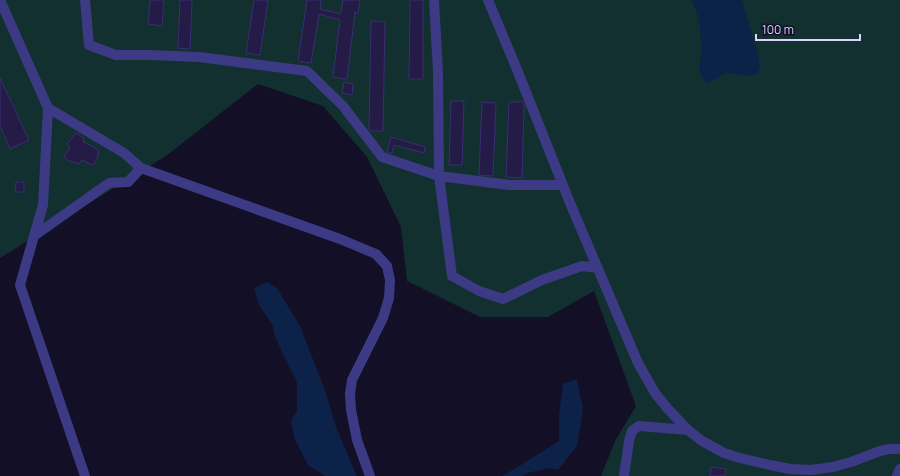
<svg xmlns="http://www.w3.org/2000/svg" width="900" height="476" font-family="Manrope,sans-serif">
<style>
.green{fill:#12302f}
.water{fill:#0c2248}
.building{fill:#241b47;stroke:#3b2d73}
.lines{fill:none;stroke-linecap:round;stroke-linejoin:round}
.minor{stroke:#3d3a85;stroke-width:10}
</style>
<rect width="100%" height="100%" fill="#130f26"/>
<path class="green" d="M0,0H900V476H601L615,441L636,406L594,291L548,317H480L407,281L401,227L367,157L323,106L258,84L166,156L0,258Z"/>
<path class="water" d="M691,0H742L758,54L760,67L757,74C745,78 738,74 726,73C719,76 715,81 708,83C704,81 702,78 700,74C699,68 700,61 701,55C701,35 701,17 691,0Z
M267,282L277,288L300,326L325,390L336,427L357,476H325L308,465L295,440L291,421L297,411V383L275,337L273,326L259,305L254,288Z
M577,379L583,410L577,446L558,470L549,468L528,473L522,476H502L521,465L559,441V414L563,384Z"/>
<path class="building" d="M150,0H164L162,26L148,24Z
M180,0H192L190,49L178,48Z
M254,0H268L260,55L246,53Z
M307,0H321L320,9L341,14L343,0H360L358,13L355,12L347,79L333,77L340,20L319,14L311,63L298,61Z
M410,0H423V79H409Z
M371,21L385,22L383,131H370L369,129Z
M0,78L29,140L10,149L0,126Z
M344,82L353,84L352,95L342,93Z
M451,101H464L462,165H449Z
M482,102L496,103L493,176L479,175Z
M509,102H523L524,106L522,178L506,177Z
M76,133L84,138L83,142L92,146L99,151L97,157L98,158L93,165L82,160L79,164L67,160L64,157L70,147L67,144Z
M391,137L425,147L424,153L394,145L392,153L387,152Z
M16,182H24V192H15Z
M711,467L726,469L725,476H710Z"/>
<g class="lines">
<path class="minor" d="M0,0L48,108L124,153L141,168L340,239L376,254L387,266L390,280L389,298L383,318L352,380L350,394L351,410L357,440L370,476
M85,0L89,45L116,55H150L199,57L307,71L343,106L382,157L439,176L509,185H563
M434,0L438,72L439,176L452,276L479,291L503,299L542,280L582,266L598,268
M488,0L518,72L570,203L638,363L655,393L668,409L688,430
M34,236L43,205L48,108
M85,476L20,285L34,236L109,183L128,182L141,168
M624,476L629,441L632,431L639,426L688,430L702,441L724,453L740,458L770,465L790,469L811,470L833,467L851,462L880,451L889,449H900
M897,476L900,469"/>
</g>
<path d="M756 34v6h104v-6" fill="none" stroke="#d9d4ff" stroke-width="2"/>
<text x="762" y="34" font-size="12" fill="#d9d4ff" stroke="#130f26" stroke-width="3" paint-order="stroke">100 m</text>
</svg>
